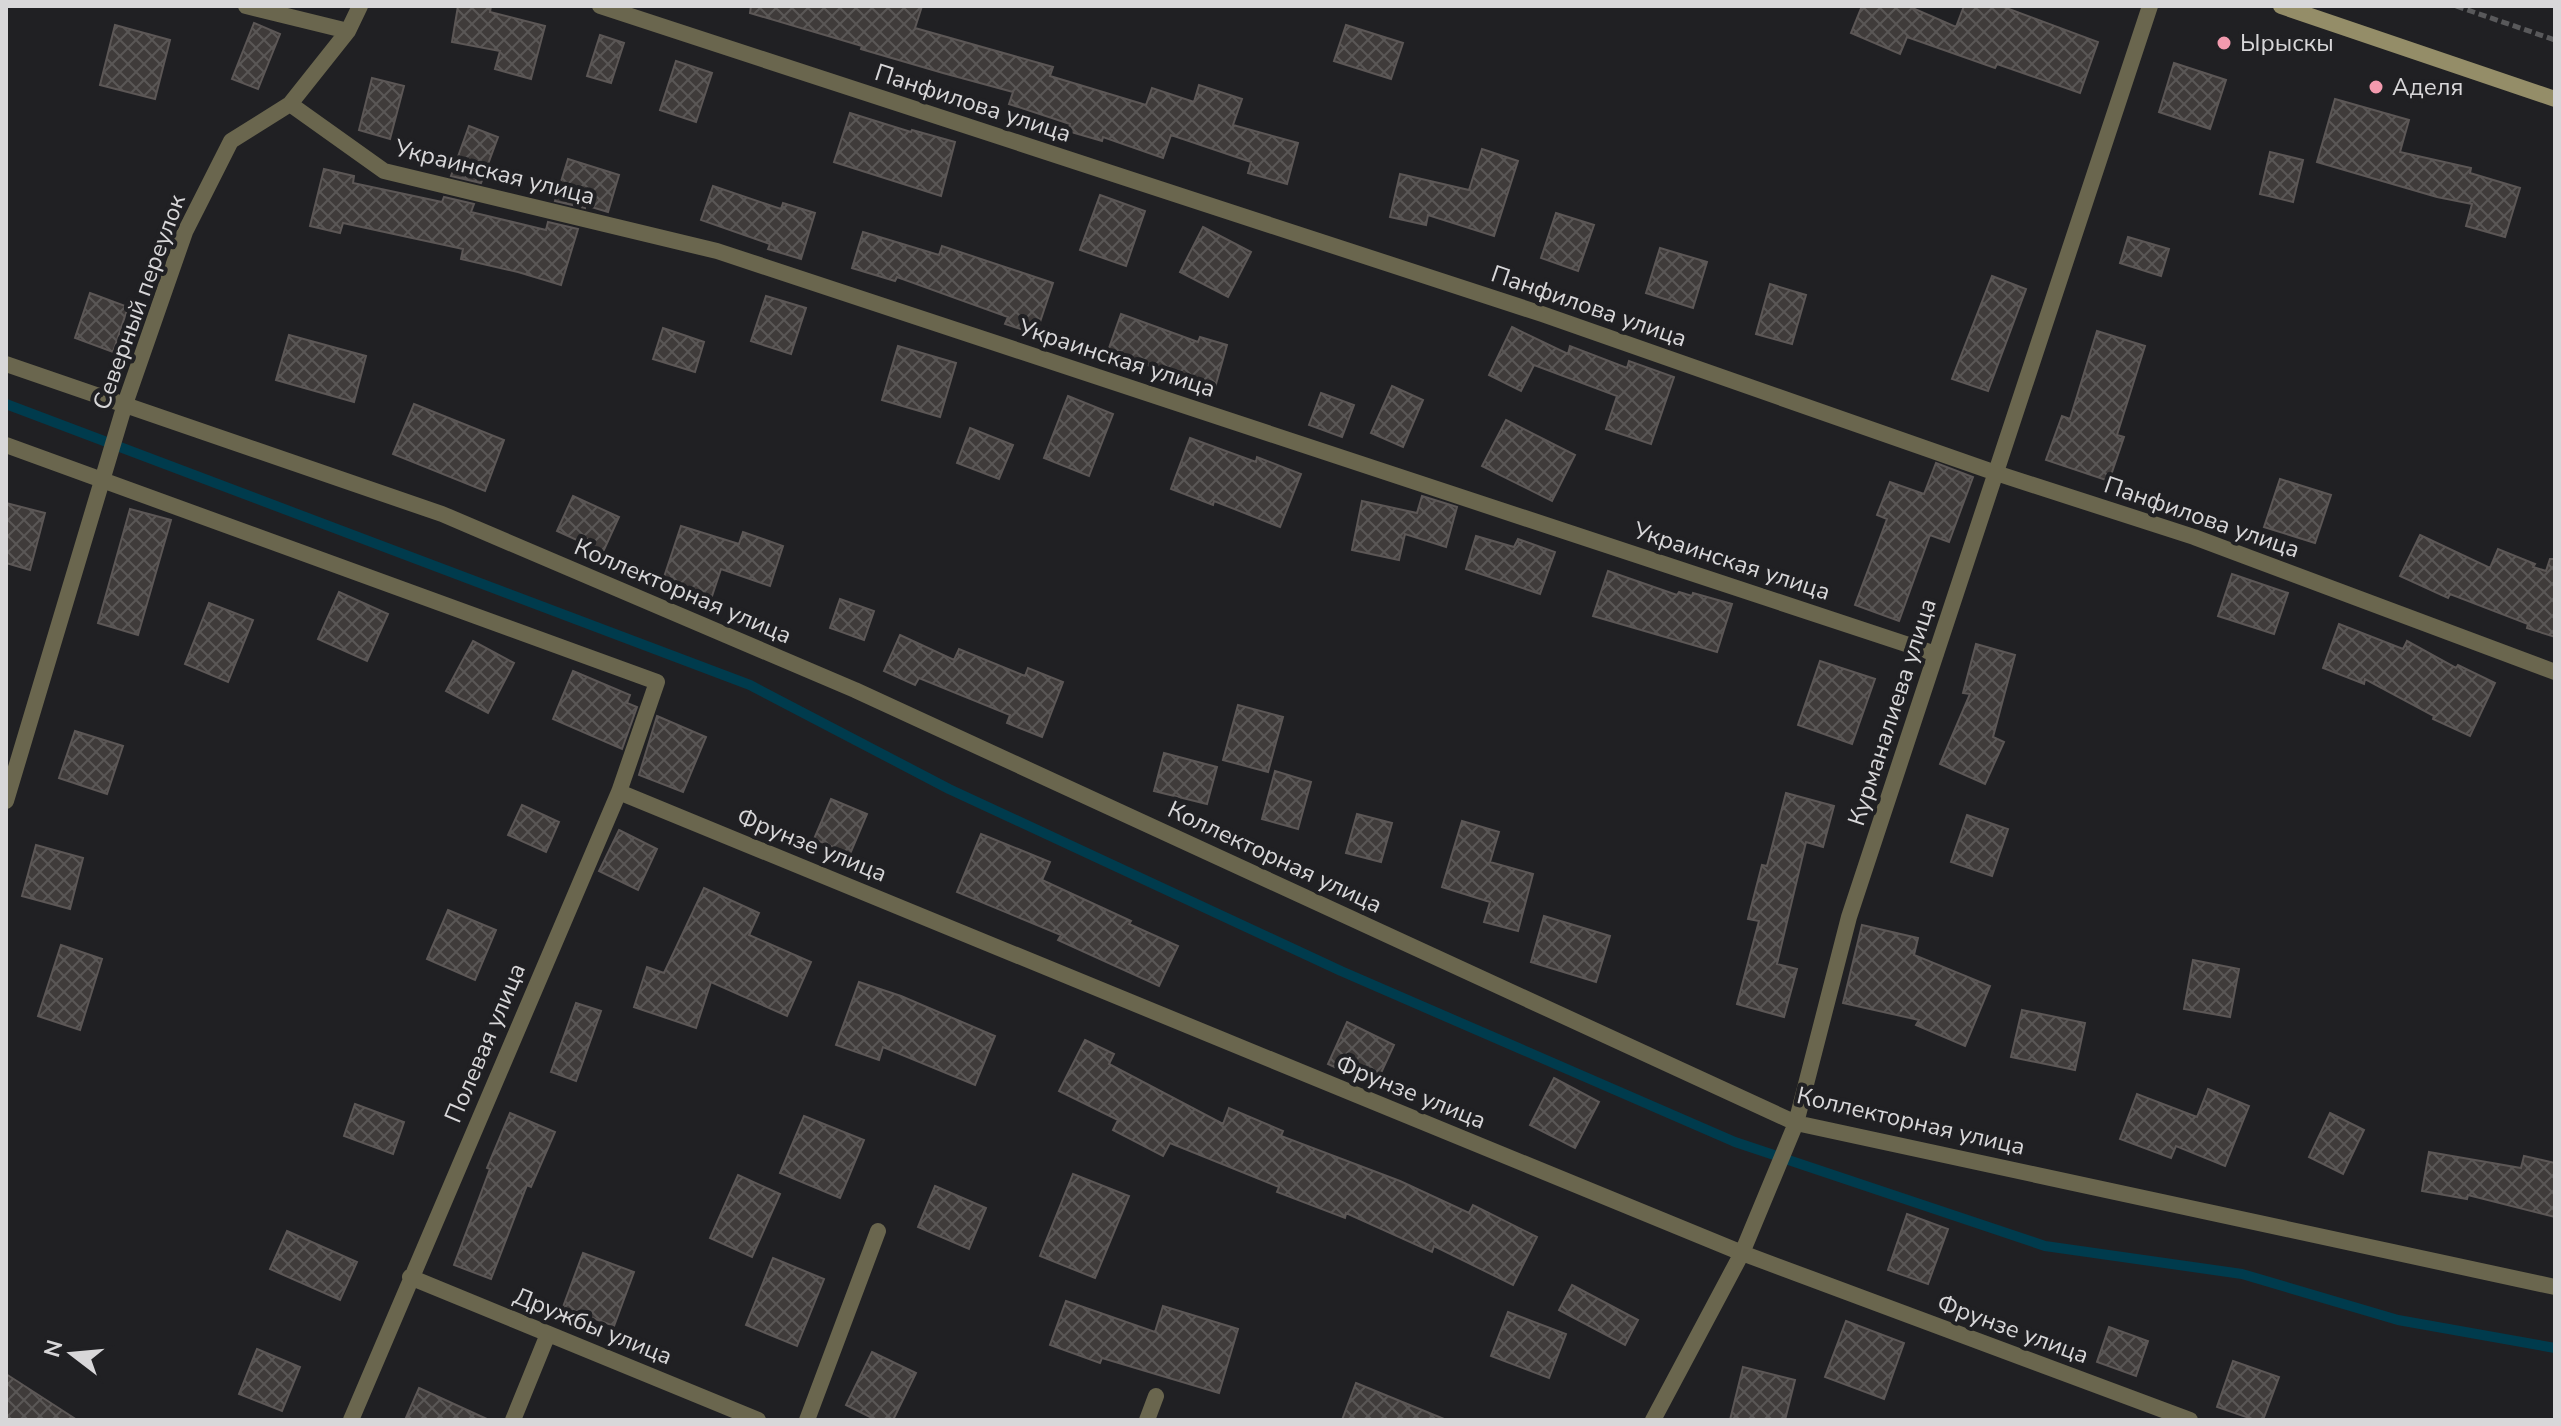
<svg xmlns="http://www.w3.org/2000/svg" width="2561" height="1426" font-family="'Nunito Sans',sans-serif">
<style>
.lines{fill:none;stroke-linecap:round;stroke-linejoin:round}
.stream{stroke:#003b4d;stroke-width:10}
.building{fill:url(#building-cross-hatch);stroke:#5c5756;stroke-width:2}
.path{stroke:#59595b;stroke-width:5;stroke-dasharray:8 4;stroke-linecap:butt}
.street{stroke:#6a664e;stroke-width:16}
.secondary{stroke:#948d68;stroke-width:16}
.poi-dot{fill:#f29aae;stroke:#202023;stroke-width:3}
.labels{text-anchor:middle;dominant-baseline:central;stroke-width:8;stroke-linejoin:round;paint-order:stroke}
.poi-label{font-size:24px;fill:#d8d7d9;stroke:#202023;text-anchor:start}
.street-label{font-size:24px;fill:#d8d7d9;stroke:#202023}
</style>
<defs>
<pattern id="building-cross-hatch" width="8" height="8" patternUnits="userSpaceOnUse" patternTransform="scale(2)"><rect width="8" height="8" fill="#3f3b3a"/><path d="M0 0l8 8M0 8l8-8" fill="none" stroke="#5a5756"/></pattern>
</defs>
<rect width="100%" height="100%" fill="#202023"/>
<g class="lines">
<path class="stream" d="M6,404L750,685L949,789L1341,971L1735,1142L2045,1246L2242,1274L2398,1320L2555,1348"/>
</g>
<path class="building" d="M458,6H491L490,12L545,26L531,79L495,69L500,51L452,42Z
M751,6H922L915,28L1053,67L1050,76L1146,105L1152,88L1194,102L1199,85L1242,99L1233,125L1298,143L1287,184L1248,173L1251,162L1171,135L1163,158L1103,137L1102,141L1068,131L1070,124L1009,104L1013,92L943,73L861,49L862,46L750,13Z
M1862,6H1908L1956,27L1964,6H2001L2098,42L2080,93L1997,64L1995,68L1907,37L1900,54L1851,33Z
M254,23L280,34L258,89L232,79Z
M115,25L170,40L155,99L100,85Z
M1346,25L1403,43L1391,79L1334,61Z
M600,35L624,43L611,83L587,76Z
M676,61L712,73L696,122L660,110Z
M2174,63L2226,80L2210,129L2159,112Z
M372,78L404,86L390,139L359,130Z
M2335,99L2409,120L2400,152L2471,168L2470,173L2520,188L2505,237L2466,226L2472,204L2437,197L2317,162Z
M850,113L911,132L912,130L955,142L941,196L834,162Z
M469,126L498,137L481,183L451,176Z
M1482,149L1518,161L1494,236L1428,215L1426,225L1390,217L1400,174L1469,190Z
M2270,152L2303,160L2293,202L2260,194Z
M568,159L619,175L608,212L585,205V208L555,201Z
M324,169L354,176L353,183L442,202L444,197L474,204L471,212L546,230L548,222L578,229L561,285L518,272L461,259L463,249L343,223L340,233L310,226Z
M713,186L781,209L783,203L815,213L801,259L768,249L770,244L701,220Z
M1100,195L1145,211L1126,266L1080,250Z
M1556,213L1594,225L1578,271L1541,258Z
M1203,227L1251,252L1228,297L1180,272Z
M863,232L939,255L942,246L1053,283L1036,334L1005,324L1008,317L897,277L895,281L852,268Z
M2128,237L2169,249L2161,276L2120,263Z
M1660,248L1707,262L1693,308L1646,293Z
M1992,276L2026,289L1988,391L1952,379Z
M1770,284L1806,295L1792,344L1756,334Z
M90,293L128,307L113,352L75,338Z
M766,296L806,308L791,354L751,341Z
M1121,314L1198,342L1200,337L1227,345L1214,391L1186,383L1187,379L1108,351Z
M1512,327L1568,354L1570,346L1627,368L1629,361L1674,377L1651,444L1606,429L1617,396L1534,365L1521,391L1489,375Z
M663,328L704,342L695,372L653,359Z
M2097,331L2145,346L2117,435L2124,437L2109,481L2046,460L2062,416L2070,419Z
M289,335L366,356L354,402L276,380Z
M898,346L956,363L940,417L882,400Z
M1392,386L1423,400L1403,447L1371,433Z
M1321,393L1354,405L1342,437L1309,425Z
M1068,396L1113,414L1089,476L1044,458Z
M414,404L504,440L485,491L393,454Z
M1506,420L1575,455L1552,501L1482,466Z
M970,428L1013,445L999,479L957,463Z
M1190,438L1256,462L1257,457L1301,474L1280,527L1214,501L1213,505L1171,489Z
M1936,463L1973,477L1949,542L1930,535L1899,621L1855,605L1887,519L1877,515L1890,482L1924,494Z
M2280,479L2331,495L2315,543L2264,527Z
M573,496L619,517L603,552L557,531Z
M1422,496L1457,507L1446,547L1405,534L1399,560L1352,550L1362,501L1417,513Z
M6,503L45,513L30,570L6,563Z
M130,509L171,520L138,635L98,623Z
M681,526L739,544L743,532L783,546L770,586L721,569L712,596L663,580Z
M2420,535L2490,568L2498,549L2535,564L2533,567L2546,571L2550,559H2555V637L2527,628L2528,624L2450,594L2448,598L2400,576Z
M1476,536L1514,547L1518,539L1555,552L1540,594L1466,569Z
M1608,571L1677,595L1679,592L1692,596L1693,593L1732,604L1717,652L1593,616Z
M2232,574L2288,593L2274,634L2218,616Z
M339,592L388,614L367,661L318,639Z
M840,599L874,611L864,640L830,628Z
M209,603L253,620L228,682L185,664Z
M2339,624L2403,649L2407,641L2456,668L2458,665L2495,683L2470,736L2433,719L2434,716L2365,679L2364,684L2323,668Z
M900,635L954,660L959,649L1025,676L1028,668L1063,682L1042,737L1007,723L1010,715L919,678L915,685L884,671Z
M473,641L514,663L488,713L446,691Z
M1976,644L2015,655L1993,737L2004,742L1985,784L1940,764L1970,694L1963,693Z
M1820,661L1875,679L1852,744L1798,725Z
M573,671L630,695L627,703L637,707L622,749L553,719Z
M1238,705L1283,717L1268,772L1223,760Z
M657,716L706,737L683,792L639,775Z
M75,731L123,746L107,794L59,778Z
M1164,753L1217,767L1207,804L1154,791Z
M1275,771L1311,782L1298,829L1262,819Z
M1786,793L1834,806L1823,847L1806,842L1777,964L1797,969L1784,1017L1737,1004L1759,921L1748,919L1762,865L1767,866Z
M831,799L867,814L850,854L814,839Z
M522,805L559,822L546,852L508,835Z
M1357,814L1392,823L1381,862L1346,853Z
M1967,815L2008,829L1992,876L1951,862Z
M1462,821L1499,832L1490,862L1533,874L1518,931L1484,922L1490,902L1442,887Z
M619,830L657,849L638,890L599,871Z
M981,834L1050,862L1042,880L1131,921L1129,924L1178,946L1159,986L1058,940L1061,935L957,892Z
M36,845L83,858L70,909L22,896Z
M704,888L759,913L749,935L811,962L787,1016L711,982L696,1028L634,1007L647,967L664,973Z
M448,910L496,930L475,980L427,959Z
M1544,916L1610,936L1596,982L1531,962Z
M1862,925L1918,938L1914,955L1990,986L1965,1046L1916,1025L1919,1020L1843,1003Z
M61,945L102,959L80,1030L38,1016Z
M2193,960L2239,969L2230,1017L2184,1009Z
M859,982L901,996L995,1036L975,1085L883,1047L879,1060L836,1045Z
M576,1003L601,1011L576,1081L551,1072Z
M2022,1010L2085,1023L2075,1070L2011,1057Z
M1347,1022L1394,1045L1375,1086L1328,1064Z
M1085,1040L1114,1054L1109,1064L1223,1124L1229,1108L1283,1131L1281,1136L1400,1181L1469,1213L1473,1205L1537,1237L1513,1285L1434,1246L1432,1252L1346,1213L1345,1218L1277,1192L1279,1187L1170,1143L1163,1156L1113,1130L1118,1120L1059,1091Z
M1554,1078L1599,1102L1575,1148L1530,1125Z
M2208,1089L2249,1106L2225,1166L2176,1146L2171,1158L2120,1139L2137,1094L2197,1117Z
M355,1104L404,1122L393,1154L344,1136Z
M510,1113L555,1132L531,1187L527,1185L491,1279L454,1265L490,1169L487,1168Z
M2330,1113L2364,1130L2343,1174L2309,1157Z
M804,1116L864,1140L840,1198L780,1173Z
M2429,1152L2521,1168L2524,1156L2555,1163V1217L2468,1195L2467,1199L2422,1191Z
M1073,1174L1129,1196L1095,1278L1040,1256Z
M738,1175L780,1194L752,1257L710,1238Z
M935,1186L986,1208L969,1249L918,1227Z
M1907,1214L1948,1229L1928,1284L1888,1270Z
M287,1231L357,1262L340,1300L270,1269Z
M583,1253L634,1272L614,1326L563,1307Z
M773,1258L824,1279L797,1346L746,1325Z
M1572,1285L1638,1320L1625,1345L1559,1310Z
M1066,1301L1155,1332L1163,1306L1238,1329L1219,1393L1102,1358L1100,1363L1050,1345Z
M1508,1312L1566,1334L1549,1378L1491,1356Z
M1846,1321L1904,1343L1884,1399L1825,1377Z
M2109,1327L2148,1341L2136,1376L2097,1362Z
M257,1349L300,1367L282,1411L239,1394Z
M872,1352L916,1373L893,1420H876L846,1405Z
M2233,1361L2279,1377L2263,1420H2255L2217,1407Z
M1743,1367L1795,1380L1785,1420H1730Z
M6,1374L77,1420H6Z
M1356,1383L1444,1419V1420H1342Z
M419,1388L489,1420H405Z"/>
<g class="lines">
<path class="path" d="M2456,6L2555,40"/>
<path class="street" d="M246,6L348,31
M600,6L1542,314L1996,473L2194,537L2555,672
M290,104L384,171L717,251L1936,654
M6,364L442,514L855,690L1796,1123L2555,1287
M6,445L657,682L619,792L351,1420
M619,792L1742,1253L2190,1420
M6,801L125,404L185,232L231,141L290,104L348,31L360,6
M410,1277L758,1420
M513,1420L548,1334
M807,1420L878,1231
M1147,1420L1156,1396
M1653,1420L1742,1253L1796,1123L1849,917L2150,6"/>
<path class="secondary" d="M2281,6L2555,99"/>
</g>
<g class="poi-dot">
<circle cx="2224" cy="43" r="8"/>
<circle cx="2376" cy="87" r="8"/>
</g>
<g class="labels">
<g class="poi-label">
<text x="2240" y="43">Ырыскы</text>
<text x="2392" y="87">Аделя</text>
</g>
<g class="street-label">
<text transform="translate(973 103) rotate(18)">Панфилова улица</text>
<text transform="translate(495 172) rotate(14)">Украинская улица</text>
<text transform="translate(139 302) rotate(-70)">Северный переулок</text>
<text transform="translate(1589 306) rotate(19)">Панфилова улица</text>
<text transform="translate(1117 358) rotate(18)">Украинская улица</text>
<text transform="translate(2202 517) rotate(19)">Панфилова улица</text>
<text transform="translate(1732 561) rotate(18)">Украинская улица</text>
<text transform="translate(683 591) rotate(23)">Коллекторная улица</text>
<text transform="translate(1892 712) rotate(-72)">Курманалиева улица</text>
<text transform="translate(812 845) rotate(22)">Фрунзе улица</text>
<text transform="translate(1275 857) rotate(25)">Коллекторная улица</text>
<text transform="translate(485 1043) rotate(-67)">Полевая улица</text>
<text transform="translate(1411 1092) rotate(22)">Фрунзе улица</text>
<text transform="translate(1911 1121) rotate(13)">Коллекторная улица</text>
<text transform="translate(593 1326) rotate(22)">Дружбы улица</text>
<text transform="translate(2013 1329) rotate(20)">Фрунзе улица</text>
</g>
</g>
<rect width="2561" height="1426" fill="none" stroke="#d8d7d9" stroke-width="16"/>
<g transform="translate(72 1354) rotate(286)" stroke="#202023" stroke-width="6" paint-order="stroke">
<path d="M0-6L14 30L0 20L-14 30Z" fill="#d8d7d9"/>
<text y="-12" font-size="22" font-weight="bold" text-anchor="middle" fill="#d8d7d9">N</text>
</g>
</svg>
